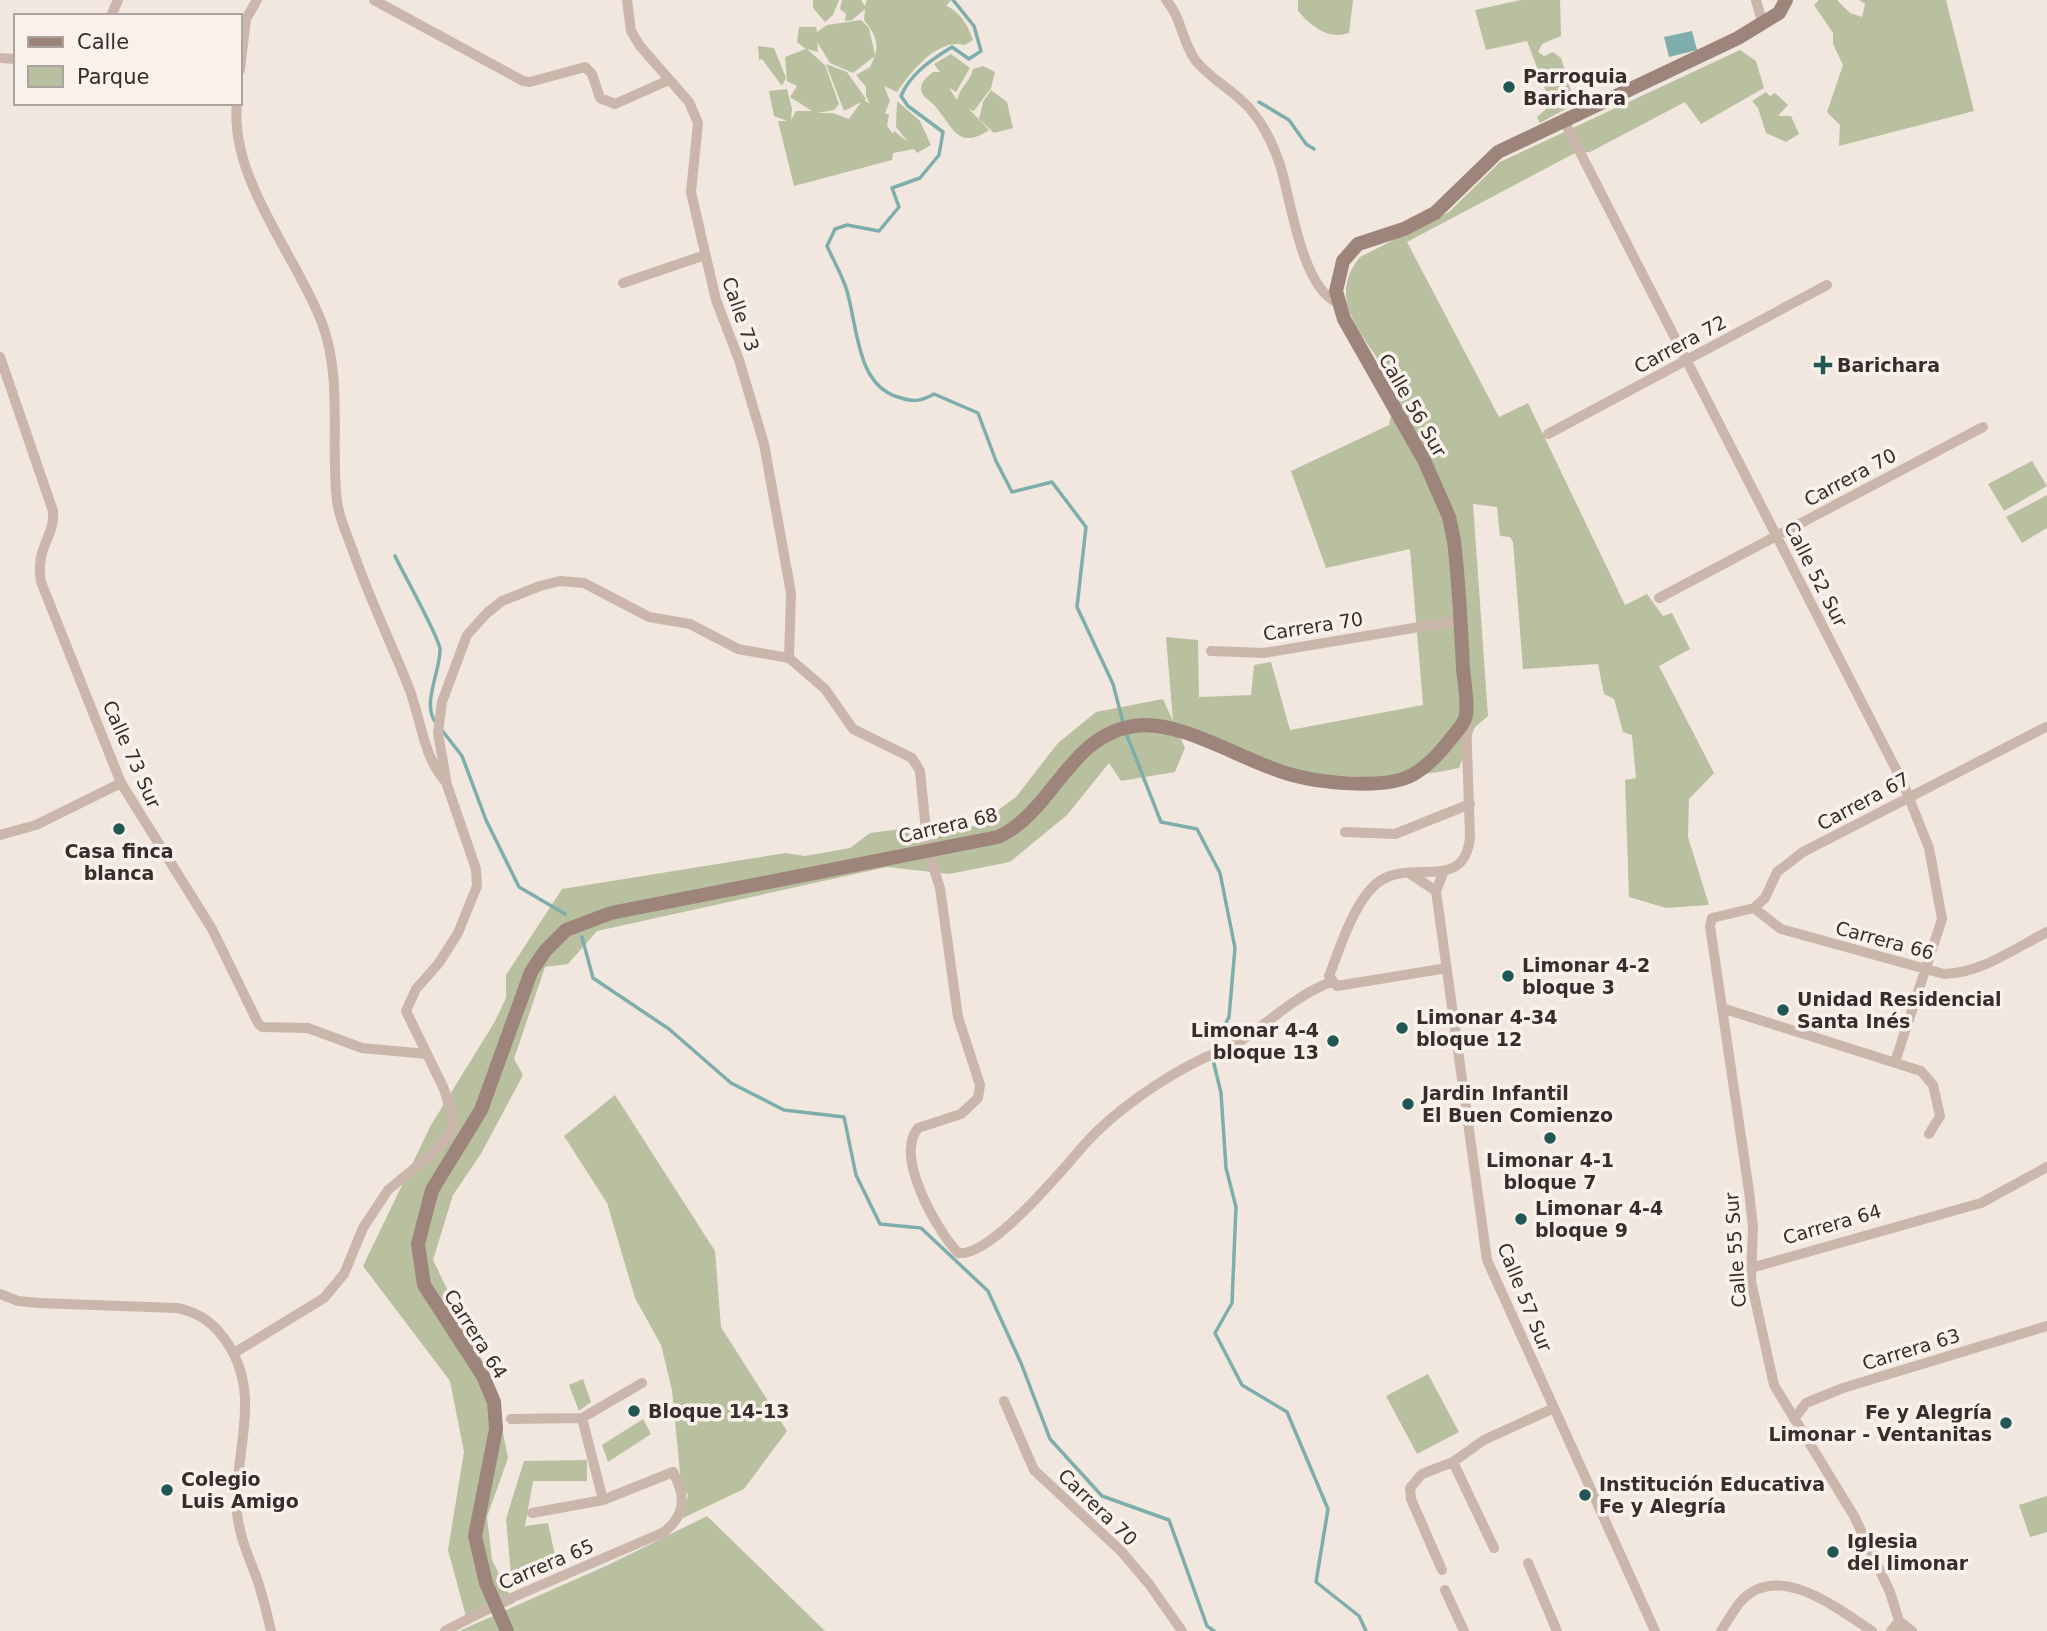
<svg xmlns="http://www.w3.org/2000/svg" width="2047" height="1631" font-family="'DejaVu Sans',sans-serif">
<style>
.green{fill:#b8c09f;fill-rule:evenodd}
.water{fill:#7eaeab}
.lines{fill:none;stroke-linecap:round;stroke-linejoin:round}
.stream{stroke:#7eaeab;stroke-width:3.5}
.street{stroke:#cab6ab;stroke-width:10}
.secondary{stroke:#9d857c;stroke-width:14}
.poi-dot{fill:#215856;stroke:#f9f1eb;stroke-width:2.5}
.labels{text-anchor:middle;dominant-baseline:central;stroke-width:7;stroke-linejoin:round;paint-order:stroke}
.poi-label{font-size:19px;font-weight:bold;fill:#382d2a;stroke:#f9f1eb;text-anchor:start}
.street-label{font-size:19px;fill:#382d2a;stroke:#f9f1eb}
</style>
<rect width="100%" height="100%" fill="#f2e7df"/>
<path class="green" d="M813,0H839L833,15L825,22L813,8Z
M842,0H861L865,6L867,0H951L946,6C960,11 969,27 973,40L965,45C937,38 911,72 897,92L884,86L890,101L885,113L889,115L887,126L893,134L894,131L908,142L896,127L897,101L920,121L931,145L917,153L914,149L893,153L892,160L794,186L778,121H787L774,116L769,91L787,89L792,109L791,120L796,111H812L790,97L797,86L787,81L785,57L806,49L797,42L799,27H816L817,32L827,25L861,20L869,28L875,55C880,42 872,30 864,20L865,9L852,20L845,21L846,14L840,9ZM817,42L830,63L853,73L875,56L870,67L856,75L866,87V96L870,104L864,100L866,99L847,72L826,64L844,111L861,102L849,119L833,113H817L834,110L839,104L825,65L807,49L818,52Z
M1298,0H1353L1349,33C1328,40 1312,27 1298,11Z
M1521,0H1560L1561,36L1542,44L1538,52L1544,56L1553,52L1561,58L1575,104L1540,123L1537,117L1551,105L1527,41L1486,50L1475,10Z
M1819,0H1837L1850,13L1862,17L1865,4L1859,0H1946L1974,111L1839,146L1840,125L1827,112L1843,65L1833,44V33L1814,5Z
M758,46L774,48L786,78L782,86L762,59L759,60Z
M1740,50L1756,61L1764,88L1701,124L1685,102L1590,152L1575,153L1407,242L1499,417L1528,403L1625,605L1647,594L1663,616L1672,613L1690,649L1659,666L1714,773L1689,799L1688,837L1709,905L1666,908L1629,897L1625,780L1636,778L1632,735L1623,732L1614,699L1604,694L1598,664L1523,669L1513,542L1510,537L1500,536L1497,507L1473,504L1488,716L1475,727L1459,768C1405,780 1336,781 1282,766C1246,756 1211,740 1176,728L1185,748L1175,772L1121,781L1109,763L1067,815L1010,862L949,874L887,867L597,931L568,964L545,967L514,1059L523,1075L482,1152L453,1195L433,1260L493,1383L508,1458L487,1517L492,1560L514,1603L468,1624L448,1550L464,1452L450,1381L363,1266L431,1125L494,1023L506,998V975L562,889L785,853L805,856L850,848L870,833L901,829L916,834L976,826L1016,797L1058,743L1096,712L1163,699L1173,721L1166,637L1198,640L1199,697L1251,695L1254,665L1271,662L1290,730L1423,705L1410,549L1326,568L1291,471L1389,425C1391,414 1397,397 1393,387C1376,343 1320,306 1360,257L1449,212L1500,162Z
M951,54L970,68L956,92L949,88L957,100C960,87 970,82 973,69L983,66L995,72L991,88L974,111L969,109L989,130C958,151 953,127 935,106C930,100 922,98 921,89C921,81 928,76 933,72H940L934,64Z
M991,90L1007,102L1013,128L994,133L979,119L983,102Z
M1766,92L1770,96L1775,93L1788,105L1778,116H1791L1799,134L1786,142L1766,133L1758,108L1752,101Z
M2032,461L2047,486L2004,511L1988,484Z
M2047,495V528L2022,543L2006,517Z
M615,1095L715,1251L721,1327L787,1431L744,1489L683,1518L688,1495L681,1483L672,1390L661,1345L635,1298L607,1203L564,1136Z
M1428,1374L1459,1432L1417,1454L1386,1396Z
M583,1379L591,1402L579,1411L569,1385Z
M643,1419L651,1434L608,1462L602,1445Z
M587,1460V1481H533L525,1526L548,1523L556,1560L511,1576L506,1519L524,1461Z
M2047,1496V1532L2030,1537L2019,1505Z
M707,1516L825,1631H459L608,1565Z"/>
<path class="water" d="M1692,31L1697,50L1669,57L1664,37Z"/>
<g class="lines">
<path class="stream" d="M953,0L974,26L981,51L969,59L952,47C932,59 910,74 901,96L908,106L943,132L939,155L920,178L892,188L899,207L879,231L847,225L835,229L827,246C833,259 840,272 845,285C858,320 854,384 898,397C913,402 920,402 934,394L978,413L996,461L1012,492L1052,482L1086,527L1077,607L1113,684L1124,726
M1259,102L1289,120L1306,144L1314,149
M395,556C402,571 439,637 440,649C441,670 421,704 436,723
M441,729L462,756L486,820L519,887L565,914
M1126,733L1161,822L1197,829L1220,873L1235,948L1229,1017L1214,1045V1064L1221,1093L1226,1168L1236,1207L1232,1303L1215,1333L1242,1385L1287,1412L1328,1509L1316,1582L1359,1616L1366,1631
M582,937L593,978L669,1029L731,1083L784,1110L844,1117L856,1175L880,1224L921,1228L988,1291L1021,1363L1050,1439L1102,1496L1169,1520L1207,1626L1214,1631"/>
<path class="street" d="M374,0L523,81L530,82L585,67L592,74L600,98L615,104L669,80
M627,0L631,31L640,46L689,102L698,123L691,192L716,300L739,360L764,444L791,593L789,658
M1166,0C1182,18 1182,43 1196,61C1208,76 1227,87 1241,100C1260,116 1274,145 1281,168C1291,202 1302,288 1338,303
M1756,0L1763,24
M111,16L118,0
M0,58L16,59
M240,70L246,19L257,0
M237,103C229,178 296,255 322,323C343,379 330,442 337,501C339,518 347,535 353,551C369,598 391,642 409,688C421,719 423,756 445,781
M1564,121L1903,783L1929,848L1942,919L1895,1062
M623,283L705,255
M0,357L53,511C55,538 35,546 41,582L121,783L212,929L258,1023L262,1027L308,1028L362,1048L427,1054
M1548,434L1827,285
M1659,598L1983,427
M1211,651L1264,653L1461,620
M789,658L825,689L853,729L912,758L920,771L928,851L940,888L958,1017L980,1085L978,1098L961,1114L918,1128C894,1157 937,1230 958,1253C990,1258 1063,1169 1084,1145C1114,1111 1164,1077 1204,1058C1212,1054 1221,1053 1229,1048C1264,1028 1293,996 1331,982
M1345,832L1395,834L1470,804
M0,835L36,825L121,783
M1444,871L1436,891L1487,1260L1655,1631
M1409,873L1436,891
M1754,908L1781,929L1944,974C1981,973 2014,949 2047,932
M1447,968L1337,986L1329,976C1340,948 1355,898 1380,881C1412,859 1466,893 1470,836L1466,718
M1725,1009L1921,1071L1933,1085L1940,1116L1929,1134
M1751,1268L1981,1203L2047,1167
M0,1294L18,1301L39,1303L177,1308C201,1313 215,1324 228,1344C263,1398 233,1454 237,1512C239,1536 249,1557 257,1579C263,1596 267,1614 271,1631
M234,1353L324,1298L344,1274L363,1228L388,1190L434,1152L451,1132L453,1119L444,1089L406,1011L416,989L439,963L458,933L477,886L476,869L447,785L438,733L442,702L467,635L487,613L502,601L540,586L560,581L584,583L649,617L690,624L738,649L789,658
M1004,1401L1034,1470L1121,1551L1149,1584L1182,1631
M582,1418L603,1500
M511,1419L582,1418L642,1383
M1794,1419L1806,1403L1843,1388L2047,1326
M1494,1548L1453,1462L1484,1440L1554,1408
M1528,1563L1557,1631
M1442,1570L1411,1499L1410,1488L1422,1474L1453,1462
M1445,1590L1464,1631
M445,1631L495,1605L664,1532C686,1515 686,1496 673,1472L603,1500L532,1513
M1721,1631C1728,1621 1734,1608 1743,1599C1781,1562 1839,1610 1872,1631
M1891,1631L1899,1621L1912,1631
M1902,1631L1890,1592L1854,1516L1774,1385L1751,1281L1753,1227L1749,1191L1710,926L1712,918L1754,908L1765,898L1777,872L1803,852L2046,727"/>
<path class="secondary" d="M507,1631L486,1583L475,1536L496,1429L494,1402L483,1376L424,1285L418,1244L432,1190L481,1110L531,972L545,951L566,930L611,913L998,837C1054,811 1068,736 1134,726C1176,719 1234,755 1274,769C1307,782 1383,792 1414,774C1427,766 1440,753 1449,741C1454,734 1465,724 1466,715C1468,700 1464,682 1463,668C1461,625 1459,583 1454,541L1449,517L1424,460L1344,319L1336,291L1343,261L1358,244L1404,229L1435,213L1498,152L1738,38L1779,13L1786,0"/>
</g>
<g class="poi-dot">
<circle cx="1509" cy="87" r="7"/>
<path d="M1819.5 354.5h7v7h7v7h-7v7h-7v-7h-7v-7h7z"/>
<circle cx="119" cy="829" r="7"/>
<circle cx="1508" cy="976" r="7"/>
<circle cx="1783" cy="1010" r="7"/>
<circle cx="1402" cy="1028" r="7"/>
<circle cx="1333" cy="1041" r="7"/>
<circle cx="1408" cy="1104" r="7"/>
<circle cx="1550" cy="1138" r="7"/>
<circle cx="1521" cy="1219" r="7"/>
<circle cx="634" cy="1411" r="7"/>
<circle cx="2006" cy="1423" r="7"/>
<circle cx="167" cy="1490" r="7"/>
<circle cx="1585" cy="1495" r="7"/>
<circle cx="1833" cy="1552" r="7"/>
</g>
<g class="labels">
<g class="poi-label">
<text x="1523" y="76">Parroquia<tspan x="1523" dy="22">Barichara</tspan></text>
<text x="1837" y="365">Barichara</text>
<text x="119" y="851" text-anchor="middle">Casa finca<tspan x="119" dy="22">blanca</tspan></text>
<text x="1522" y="965">Limonar 4-2<tspan x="1522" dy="22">bloque 3</tspan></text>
<text x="1797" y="999">Unidad Residencial<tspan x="1797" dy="22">Santa Inés</tspan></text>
<text x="1416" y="1017">Limonar 4-34<tspan x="1416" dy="22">bloque 12</tspan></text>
<text x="1319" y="1030" text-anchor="end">Limonar 4-4<tspan x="1319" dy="22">bloque 13</tspan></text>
<text x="1422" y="1093">Jardin Infantil<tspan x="1422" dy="22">El Buen Comienzo</tspan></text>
<text x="1550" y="1160" text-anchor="middle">Limonar 4-1<tspan x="1550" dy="22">bloque 7</tspan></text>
<text x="1535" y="1208">Limonar 4-4<tspan x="1535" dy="22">bloque 9</tspan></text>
<text x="648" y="1411">Bloque 14-13</text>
<text x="1992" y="1412" text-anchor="end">Fe y Alegría<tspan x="1992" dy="22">Limonar - Ventanitas</tspan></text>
<text x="181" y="1479">Colegio<tspan x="181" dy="22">Luis Amigo</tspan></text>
<text x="1599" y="1484">Institución Educativa<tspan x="1599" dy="22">Fe y Alegría</tspan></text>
<text x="1847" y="1541">Iglesia<tspan x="1847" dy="22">del limonar</tspan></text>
</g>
<g class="street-label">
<text transform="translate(741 314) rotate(71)">Calle 73</text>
<text transform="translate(1680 344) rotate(-28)">Carrera 72</text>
<text transform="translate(1413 405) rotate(60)">Calle 56 Sur</text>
<text transform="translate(1850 477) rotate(-28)">Carrera 70</text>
<text transform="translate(1816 574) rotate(63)">Calle 52 Sur</text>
<text transform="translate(1313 626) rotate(-9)">Carrera 70</text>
<text transform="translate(132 754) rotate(66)">Calle 73 Sur</text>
<text transform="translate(1863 801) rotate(-28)">Carrera 67</text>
<text transform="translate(948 825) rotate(-13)">Carrera 68</text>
<text transform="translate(1885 940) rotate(15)">Carrera 66</text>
<text transform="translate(1832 1224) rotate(-16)">Carrera 64</text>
<text transform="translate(1735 1250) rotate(-94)">Calle 55 Sur</text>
<text transform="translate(1525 1297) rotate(68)">Calle 57 Sur</text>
<text transform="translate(476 1334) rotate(58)">Carrera 64</text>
<text transform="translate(1911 1349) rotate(-17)">Carrera 63</text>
<text transform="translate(1098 1507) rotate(44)">Carrera 70</text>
<text transform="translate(546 1564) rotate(-23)">Carrera 65</text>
</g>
</g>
<rect x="14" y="14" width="228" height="91" fill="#f9f1eb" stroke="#aca39e" stroke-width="2"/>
<rect x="28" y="37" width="35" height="10" fill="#9d857c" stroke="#aca39e" stroke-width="2"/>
<text x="77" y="49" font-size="21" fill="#382d2a">Calle</text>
<rect x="28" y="66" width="35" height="21" fill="#b8c09f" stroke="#aca39e" stroke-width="2"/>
<text x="77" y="84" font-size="21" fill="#382d2a">Parque</text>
</svg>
